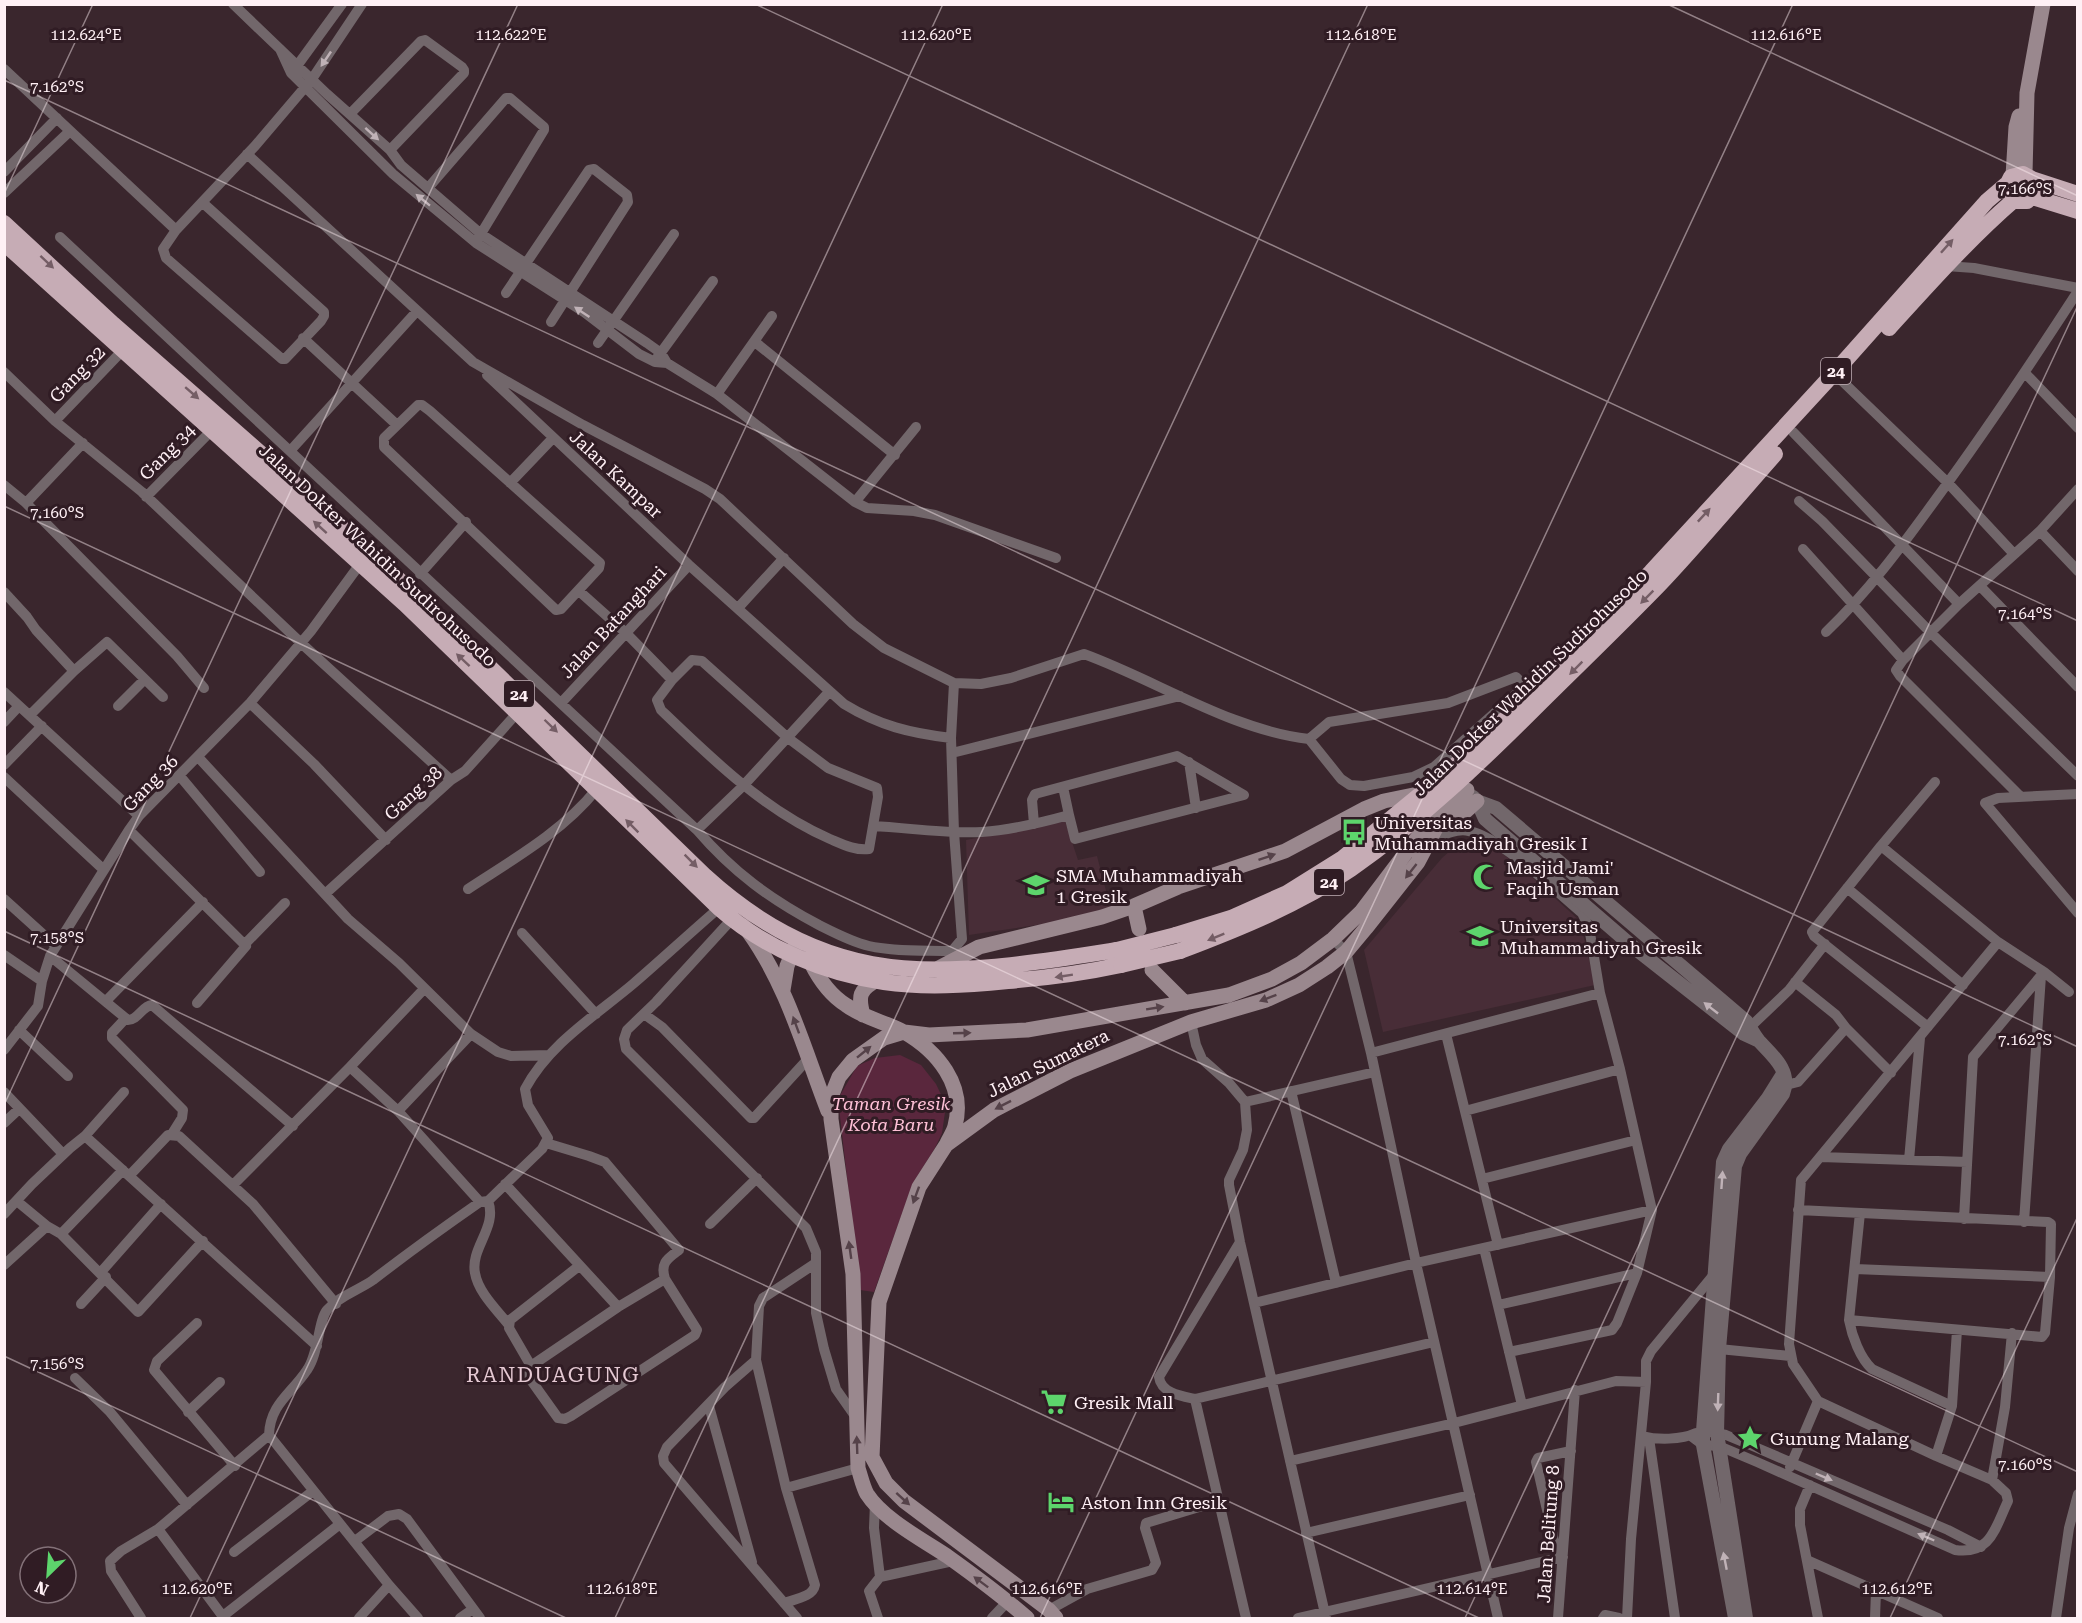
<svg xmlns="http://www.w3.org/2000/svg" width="2082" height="1623" font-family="'Roboto Serif',serif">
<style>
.built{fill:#482d37}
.green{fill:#5a273d}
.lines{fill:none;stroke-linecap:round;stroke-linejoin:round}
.minor{stroke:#72676b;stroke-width:10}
.tertiary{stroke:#72676b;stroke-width:14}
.secondary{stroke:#9a888e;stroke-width:15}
.trunk{stroke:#c6acb5;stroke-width:16}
.trunk-bridge{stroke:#c6acb5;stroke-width:16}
.oneway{fill:#c0b2b7}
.oneway2{fill:#745d65}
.oneway3{fill:#554249}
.ticks{fill:none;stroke:#fff0f5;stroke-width:1.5;stroke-opacity:0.45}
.labels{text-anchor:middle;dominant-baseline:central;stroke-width:6;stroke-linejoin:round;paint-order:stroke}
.shield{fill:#301c24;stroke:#c1b0b6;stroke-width:1.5}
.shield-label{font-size:16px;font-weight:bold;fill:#fff0f5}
.street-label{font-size:18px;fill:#fff0f5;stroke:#301c24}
.poi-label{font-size:18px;fill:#fff0f5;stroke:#301c24;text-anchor:start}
.park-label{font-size:18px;font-style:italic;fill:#fec0d6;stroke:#301c24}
.quarter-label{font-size:21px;letter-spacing:1.5px;fill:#e5c9d3;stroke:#301c24}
.ticks-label{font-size:15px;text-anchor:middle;fill:#fff0f5;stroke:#301c24;stroke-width:6;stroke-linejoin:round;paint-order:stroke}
</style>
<rect width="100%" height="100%" fill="#3a262d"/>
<path class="built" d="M1065,821L1078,860L1097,856L1111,910L1071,920L969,935L966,840Z
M1478,841H1485L1493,846L1534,879L1580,921L1595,985L1383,1032L1364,950L1442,858L1450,851Z"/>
<path class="green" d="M900,1055L921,1065L936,1084L946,1105L942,1133L935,1148L913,1183L874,1292L860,1290L838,1099L857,1066L875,1058Z"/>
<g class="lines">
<path class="minor" d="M233,4L327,94L390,150L401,165L481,234L647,343L661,353L667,363
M280,49L291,73L393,174L476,243L584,312L639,354L655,362L667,363L717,394L855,502L867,508L914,511L935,515L1056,558
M4,69L176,230
M294,70L342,4
M350,114L421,41L425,40L462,67L464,70V73L390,150
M247,154L473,362L583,425L705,489L720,499L853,624L884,648L954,683
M4,172L57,118
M428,188L506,98H510L544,127V130L479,237
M4,193L70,131
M203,203L324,312V316L321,321L285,359H282L166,258L163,249L176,230L255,146L312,79L362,4
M60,237L697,830C733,872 770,899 819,925C835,933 852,942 869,946C896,952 925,950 952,951L962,939L954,832L951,738L954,683L981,684L1011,678L1084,654C1158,681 1231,730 1309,739L1341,779L1350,785L1364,786L1413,777L1434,767L1525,686L1516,677L1448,703L1329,722L1309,739
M1946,266L1974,268L2078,288
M506,293L589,170L594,169L627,195L628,202L551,322
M303,338L397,425
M755,342L895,455
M598,343L674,234
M657,358L713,281
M4,372L55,421L142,492L301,643L451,780
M2025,373L2078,428
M487,375L689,565L844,704C880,726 910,733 951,738
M1841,380L1948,483L2014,554
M717,394L772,316
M418,405H422L430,411L600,563L599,568L561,609L556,610L384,447V438Z
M55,421L123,350
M1793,432L1959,604
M290,451L417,311
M510,483L553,438
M4,485L26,503L177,656L204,688
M146,497L212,430
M1799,501L1822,521L1931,633L2078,776
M855,502L916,427
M26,503L83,443
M2040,531L2078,571
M1803,549L1903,660L1959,604L2040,531L2078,489
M420,574L466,522
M1980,586L2078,687
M579,591L626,633L672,680
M4,592L27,617L36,630L74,671
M738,608L784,558
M1826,632C1868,592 1902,546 1936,499C1986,431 2032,362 2078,291
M692,660L702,661L788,738L828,768L877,788L878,797L869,849C856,851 842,844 830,839C764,810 712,759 661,710L657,700L672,680Z
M1903,660L1896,670L1900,676L2020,796
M4,692L139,816
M562,702L689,565
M250,703L314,764L386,840
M118,706L144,680
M30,715L74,671L107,642L163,697
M4,722L19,706
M952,753L1180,696
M198,757L348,919L399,963L471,1034L498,1052L511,1056L549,1055
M1189,762L1196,808
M4,765L42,726
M179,775L260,872
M4,777L104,870
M1063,787L1069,815
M2078,794L1998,798L1985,803L2078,913
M874,826C910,828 946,834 982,832C1012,830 1040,823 1069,815L1075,839L1244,795L1177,756L1035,794L1032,800L1034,824
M129,830L246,946L197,1003
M697,830L743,786L829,692
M1430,842C1442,836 1455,828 1469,831C1500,837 1556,891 1582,913L1589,927L1600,993
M1881,846L1998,942L2044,972L2069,992
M1847,888L1963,985
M468,889C512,860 562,832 596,790
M325,894L451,780L465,771L518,712
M4,899L56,946
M732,919L656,1002L627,1030L624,1039L626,1049L806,1228L816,1252V1313L824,1349L836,1389L857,1419
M522,933L596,1014
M1333,939L1346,952L1371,1053L1416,1263L1498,1618
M244,945L285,903
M4,955L42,981
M50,956L128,1020C138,1020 142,1006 152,1005L293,1126
M1795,982L1836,1015L1846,1028L1891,1073
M106,1001L203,902
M644,1014L662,1027L751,1118H754L808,1059
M125,1019L112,1033V1038L183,1110L182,1118L172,1134
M1191,1022L1196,1045L1202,1059L1229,1083L1245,1102L1247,1130L1243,1150L1229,1180V1185L1240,1242L1326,1618
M1928,1027L1814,936L1812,932L1881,846L1935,782
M19,1030L68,1076
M1745,1032L1789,990L1825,944
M1446,1034L1498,1245
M4,1050L38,1006L42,981L50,956L129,830L139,816L250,703L311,631L360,564
M1371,1053L1600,993L1620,1069L1652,1210L1637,1273L1617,1323L1612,1330L1509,1352
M350,1067L424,989
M1778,1083L1786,1085L1798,1082L1846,1028
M1291,1091L1336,1283
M4,1092L63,1154
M1245,1102L1375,1072
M398,1111L471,1034
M1465,1111L1620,1069
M4,1123L19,1109
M85,1136L124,1092
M546,1143L589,1156L605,1162L679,1250C667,1259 660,1263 665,1279L697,1330L695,1335L571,1416L565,1419L558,1418L528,1376V1371L531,1366L618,1307L665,1279
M1821,1157L1967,1162
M1909,1160L1920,1038
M129,1176L168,1135L179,1136L253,1204L336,1304
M1482,1179L1636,1140
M505,1184L618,1307
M233,1185L350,1067L398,1111L480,1202L488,1201L542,1149L548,1138L528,1105L525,1089C549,1044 595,1016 633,984C662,959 690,933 719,908
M488,1201C498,1227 470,1248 475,1273C478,1292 497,1310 508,1324
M18,1202L47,1226L61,1234L138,1312L203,1241
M1798,1210L2048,1222L2051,1224L2050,1277L2045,1333L2042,1337L1849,1320C1852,1336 1860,1358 1872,1369L1952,1406
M4,1214L32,1184L70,1148L85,1136L317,1346
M1964,1219L1973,1057L2044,972
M2024,1222L2041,976
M710,1224L757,1178
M61,1234L123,1170
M1240,1242L1159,1377C1161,1393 1181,1396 1195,1399L1434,1342
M1484,1248L1522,1405
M4,1265L47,1226
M1855,1269L2050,1277
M101,1272L161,1204
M1254,1303L1416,1263L1652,1210
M81,1304L106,1277
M1498,1305L1637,1273
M1849,1320L1860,1213
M197,1323L157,1361L154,1370L235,1466
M1719,1349L1790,1356
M756,1360L725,1387L667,1447L663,1456L664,1463L797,1618
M531,1366L509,1328L510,1320L579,1266
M75,1378L110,1412L187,1505
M1195,1399L1246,1618
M709,1406L752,1562
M188,1412L220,1382
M1711,1432L1726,1435L1755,1447L1948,1530L1981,1547
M1642,1436C1657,1440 1681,1440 1696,1433
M1691,1436L1703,1445L1719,1446L1757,1462L1955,1550C1991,1555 1995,1528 2008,1501L2006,1493L1992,1480L1936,1456L1818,1401L1793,1364L1789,1344L1801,1180L1998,942
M1649,1438L1675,1618
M1936,1456L1952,1406L1957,1330
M1290,1461L1454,1423L1616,1381L1646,1382
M1790,1467L1818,1401
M1992,1480L2005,1407L2012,1333
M1810,1485L1800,1509V1525L1818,1618
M786,1488L858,1468
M875,1503L874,1528L880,1577L953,1561
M158,1529L224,1618
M1306,1533L1470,1495
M355,1541L388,1516L399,1514L407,1519L480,1618
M234,1552L313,1491
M1558,1558L1536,1462L1538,1458L1571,1451
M1807,1560L1938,1618
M389,1585L269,1435C270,1404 291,1394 307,1370C319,1353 318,1321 327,1310C339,1296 359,1290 373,1280C408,1253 444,1227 480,1202
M784,1603C795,1599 813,1597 815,1585L786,1488L756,1360L759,1306L763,1298L816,1263
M1049,1610L1087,1589L1152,1570L1156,1563L1145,1528L1146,1523L1219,1501
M223,1616L340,1524
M141,1618L111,1571L110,1561L121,1551L158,1529L269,1435
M359,1618L389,1585L418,1618
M460,1618L473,1609
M878,1618L869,1591L880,1577
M992,1618L1008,1601
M1298,1618L1563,1557
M1558,1618L1575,1390
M1603,1618L1605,1615L1619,1618
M1627,1618L1631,1539L1646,1382V1361L1651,1351L1716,1272
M1875,1618L1876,1591
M2056,1618L2069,1528L2078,1494"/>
<path class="tertiary" d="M1473,797L1477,801L1485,819L1632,946L1744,1034L1757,1040
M1477,801L1496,808L1746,1021C1750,1027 1754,1035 1759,1041C1773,1056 1792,1071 1783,1094L1740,1154L1735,1166L1719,1349L1717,1433L1746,1618
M1735,1618L1703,1445V1431L1723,1162L1729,1149L1768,1098L1783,1074"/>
<path class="secondary" d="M2025,174L2027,93L2043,4
M2013,176L2016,127L2019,116
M1134,906L1139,929
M748,931C787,985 804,1049 828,1111
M812,956L811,963C819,979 830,995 846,1005C863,1018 886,1022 904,1032C937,1051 966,1085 955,1126C954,1131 950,1137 947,1143
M939,968L979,947L1102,917L1134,906L1178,887L1285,851L1364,809L1384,801L1423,793
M1152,970L1185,1003
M783,990L787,966L796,944
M863,1015C858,996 859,990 877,980
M1027,1618C1002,1596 975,1576 947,1556C923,1540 883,1519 867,1494C863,1487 861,1477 858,1468L853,1274L831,1119V1097L839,1077L853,1060L884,1038L904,1032L929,1035L1027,1030L1229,995L1272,979L1301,963L1333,939L1361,912L1436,813L1455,801L1467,790
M1056,1618L1049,1610L904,1501L886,1483L872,1457L879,1302L919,1187L946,1145L994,1110L1070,1071L1191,1022L1266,1000L1299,985L1327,967L1346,952L1366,928L1418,862L1436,828L1443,820L1466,811L1477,801"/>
<path class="trunk" d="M2008,193L2017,201H2027C2035,195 2037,187 2032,179
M2032,197L2078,211
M4,223L113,324L276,467L413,593L705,876C752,919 808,952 872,964C948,978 1041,962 1117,950
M4,243L405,604L719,908C764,948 824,973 884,982C925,988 967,985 1008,981C1046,978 1084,973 1121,965
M1889,328C1929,284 1969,239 2014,200
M1176,935L1231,918L1287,893L1343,858L1449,771L1530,696L1651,572L1834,373L1987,201L2008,183L2011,177L2023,174L2032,179L2078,194
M1180,951C1238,929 1300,904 1351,869C1421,820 1482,761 1542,701C1581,663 1620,625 1658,586C1698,544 1736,498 1775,454"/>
<path class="trunk-bridge" d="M1117,950L1176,935
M1121,965L1180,951"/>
</g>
<defs><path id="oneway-solid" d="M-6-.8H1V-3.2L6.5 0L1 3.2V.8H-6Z" transform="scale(1.5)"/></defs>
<g class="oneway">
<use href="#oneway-solid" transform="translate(326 59) rotate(124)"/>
<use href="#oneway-solid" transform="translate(372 134) rotate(42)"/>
<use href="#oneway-solid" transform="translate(423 200) rotate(-141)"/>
<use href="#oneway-solid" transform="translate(582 312) rotate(-146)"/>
<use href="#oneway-solid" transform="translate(1711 1008) rotate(-142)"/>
<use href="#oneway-solid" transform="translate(1722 1180) rotate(-86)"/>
<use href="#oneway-solid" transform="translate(1718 1402) rotate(92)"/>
<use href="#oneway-solid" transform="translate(1824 1477) rotate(23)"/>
<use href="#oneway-solid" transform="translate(1926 1537) rotate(-157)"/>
<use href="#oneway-solid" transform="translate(1725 1561) rotate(-101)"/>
</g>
<g class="oneway2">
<use href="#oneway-solid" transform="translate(1947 246) rotate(-48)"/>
<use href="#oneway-solid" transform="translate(47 262) rotate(43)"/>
<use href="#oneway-solid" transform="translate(192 393) rotate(41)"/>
<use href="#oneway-solid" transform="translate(1704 515) rotate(-47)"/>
<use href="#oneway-solid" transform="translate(320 527) rotate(-138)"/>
<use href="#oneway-solid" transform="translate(1647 597) rotate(135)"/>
<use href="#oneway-solid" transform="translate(463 660) rotate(-137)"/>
<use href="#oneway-solid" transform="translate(1576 668) rotate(135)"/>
<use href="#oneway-solid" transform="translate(551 726) rotate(44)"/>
<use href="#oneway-solid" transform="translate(632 826) rotate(-135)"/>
<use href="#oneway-solid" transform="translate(691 861) rotate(45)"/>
<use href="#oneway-solid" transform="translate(1216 937) rotate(158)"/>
<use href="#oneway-solid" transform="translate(1064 976) rotate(171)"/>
</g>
<g class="oneway3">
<use href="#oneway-solid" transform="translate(1267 857) rotate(-19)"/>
<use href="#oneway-solid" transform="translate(1411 871) rotate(128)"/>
<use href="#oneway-solid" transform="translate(1268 998) rotate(159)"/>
<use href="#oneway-solid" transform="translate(1155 1008) rotate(-9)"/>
<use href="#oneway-solid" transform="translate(796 1025) rotate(-110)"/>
<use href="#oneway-solid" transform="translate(962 1033) rotate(-2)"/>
<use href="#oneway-solid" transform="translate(864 1052) rotate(-39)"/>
<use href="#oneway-solid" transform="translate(1003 1105) rotate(153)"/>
<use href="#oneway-solid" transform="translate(916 1195) rotate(110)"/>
<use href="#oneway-solid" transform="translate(850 1250) rotate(-98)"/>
<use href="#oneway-solid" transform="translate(857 1445) rotate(-92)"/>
<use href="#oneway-solid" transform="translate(903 1499) rotate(42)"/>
<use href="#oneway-solid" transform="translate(981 1582) rotate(-143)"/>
</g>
<path class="ticks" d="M755,4L2078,621M1667,4L2078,196M4,80L2078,1047M4,194L93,4M4,506L2078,1472M4,931L1479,1618M4,1105L518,4M4,1356L566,1618M190,1618L943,4M615,1618L1368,4M1040,1618L1793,4M1465,1618L2078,305M1890,1618L2078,1216"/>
<defs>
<g id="bus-bare" transform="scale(2.07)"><path d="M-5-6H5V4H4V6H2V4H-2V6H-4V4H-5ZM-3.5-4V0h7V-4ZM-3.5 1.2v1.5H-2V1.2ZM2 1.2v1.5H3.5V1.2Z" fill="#5dd56c" stroke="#301c24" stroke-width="2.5" paint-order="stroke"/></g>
<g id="mosque-bare" transform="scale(2.07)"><path d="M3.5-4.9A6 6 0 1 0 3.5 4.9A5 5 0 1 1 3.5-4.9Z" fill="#5dd56c" stroke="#301c24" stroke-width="2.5" paint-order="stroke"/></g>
<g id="school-bare" transform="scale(2.07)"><path d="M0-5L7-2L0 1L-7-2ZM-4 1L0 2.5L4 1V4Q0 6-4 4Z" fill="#5dd56c" stroke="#301c24" stroke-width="2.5" paint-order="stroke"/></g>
<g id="university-bare" transform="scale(2.07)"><path d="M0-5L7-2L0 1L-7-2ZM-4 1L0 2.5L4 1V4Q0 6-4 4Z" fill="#5dd56c" stroke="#301c24" stroke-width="2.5" paint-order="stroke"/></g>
<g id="supermarket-bare" transform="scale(2.07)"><path d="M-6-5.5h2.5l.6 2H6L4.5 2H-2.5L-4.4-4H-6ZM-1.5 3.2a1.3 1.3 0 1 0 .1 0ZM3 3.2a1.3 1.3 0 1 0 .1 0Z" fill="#5dd56c" stroke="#301c24" stroke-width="2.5" paint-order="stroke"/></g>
<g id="sight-bare" transform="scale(2.07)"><path d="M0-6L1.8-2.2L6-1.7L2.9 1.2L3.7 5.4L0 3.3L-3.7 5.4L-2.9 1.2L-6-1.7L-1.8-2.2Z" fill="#5dd56c" stroke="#301c24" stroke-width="2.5" paint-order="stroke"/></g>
<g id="hotel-bare" transform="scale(2.07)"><path d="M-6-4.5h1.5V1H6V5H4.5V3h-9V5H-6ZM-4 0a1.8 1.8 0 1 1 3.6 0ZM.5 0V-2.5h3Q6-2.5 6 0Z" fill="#5dd56c" stroke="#301c24" stroke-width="2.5" paint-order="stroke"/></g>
</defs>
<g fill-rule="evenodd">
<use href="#bus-bare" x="1354" y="832"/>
<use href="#mosque-bare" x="1486" y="877"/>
<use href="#school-bare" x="1036" y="885"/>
<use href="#university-bare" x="1480" y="936"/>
<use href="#supermarket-bare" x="1054" y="1402"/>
<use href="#sight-bare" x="1750" y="1438"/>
<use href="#hotel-bare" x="1061" y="1502"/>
</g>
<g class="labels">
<g class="shield">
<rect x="1821" y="358" width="30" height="26" rx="4.5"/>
<rect x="504" y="681" width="30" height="26" rx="4.5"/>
<rect x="1314" y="869" width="30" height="26" rx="4.5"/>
</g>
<g class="shield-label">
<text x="1836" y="371">24</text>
<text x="519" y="694">24</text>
<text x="1329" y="882">24</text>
</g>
<g class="street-label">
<text transform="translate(77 374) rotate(-46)">Gang 32</text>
<text transform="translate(167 452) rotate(-45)">Gang 34</text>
<text transform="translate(616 474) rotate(43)">Jalan Kampar</text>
<text transform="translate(378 555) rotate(43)">Jalan Dokter Wahidin Sudirohusodo</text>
<text transform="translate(613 622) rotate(-47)">Jalan Batanghari</text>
<text transform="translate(1530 682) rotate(-44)">Jalan Dokter Wahidin Sudirohusodo</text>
<text transform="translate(150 783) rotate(-46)">Gang 36</text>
<text transform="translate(413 793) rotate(-42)">Gang 38</text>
<text transform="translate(1048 1063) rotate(-26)">Jalan Sumatera</text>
<text transform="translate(1548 1534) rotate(-86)">Jalan Belitung 8</text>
</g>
<g class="poi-label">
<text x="1374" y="822">Universitas<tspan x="1374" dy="21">Muhammadiyah Gresik I</tspan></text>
<text x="1506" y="867">Masjid Jami'<tspan x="1506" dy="21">Faqih Usman</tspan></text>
<text x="1056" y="875">SMA Muhammadiyah<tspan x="1056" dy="21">1 Gresik</tspan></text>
<text x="1500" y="926">Universitas<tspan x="1500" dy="21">Muhammadiyah Gresik</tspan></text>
<text x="1074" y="1402">Gresik Mall</text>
<text x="1770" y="1438">Gunung Malang</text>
<text x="1081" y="1502">Aston Inn Gresik</text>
</g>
<g class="park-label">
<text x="891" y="1103">Taman Gresik<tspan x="891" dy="21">Kota Baru</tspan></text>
</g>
<g class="quarter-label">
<text x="553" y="1375">RANDUAGUNG</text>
</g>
</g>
<g class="ticks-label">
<text x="86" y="40">112.624°E</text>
<text x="511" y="40">112.622°E</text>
<text x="1361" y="40">112.618°E</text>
<text x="936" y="40">112.620°E</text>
<text x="1786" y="40">112.616°E</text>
<text x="57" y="92">7.162°S</text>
<text x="2025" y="194">7.166°S</text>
<text x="57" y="518">7.160°S</text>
<text x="2025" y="619">7.164°S</text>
<text x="57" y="943">7.158°S</text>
<text x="2025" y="1045">7.162°S</text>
<text x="57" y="1369">7.156°S</text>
<text x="2025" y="1470">7.160°S</text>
<text x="197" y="1594">112.620°E</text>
<text x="622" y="1594">112.618°E</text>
<text x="1047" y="1594">112.616°E</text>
<text x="1472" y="1594">112.614°E</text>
<text x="1897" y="1594">112.612°E</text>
</g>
<rect width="2082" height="1623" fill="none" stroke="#fff0f5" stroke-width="12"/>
<g transform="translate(48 1575) rotate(205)"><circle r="28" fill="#301c24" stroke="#837178" stroke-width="1.5"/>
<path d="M0-4.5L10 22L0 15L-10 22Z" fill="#5dd56c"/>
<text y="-9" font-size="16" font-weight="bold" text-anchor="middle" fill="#fff0f5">N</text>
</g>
</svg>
